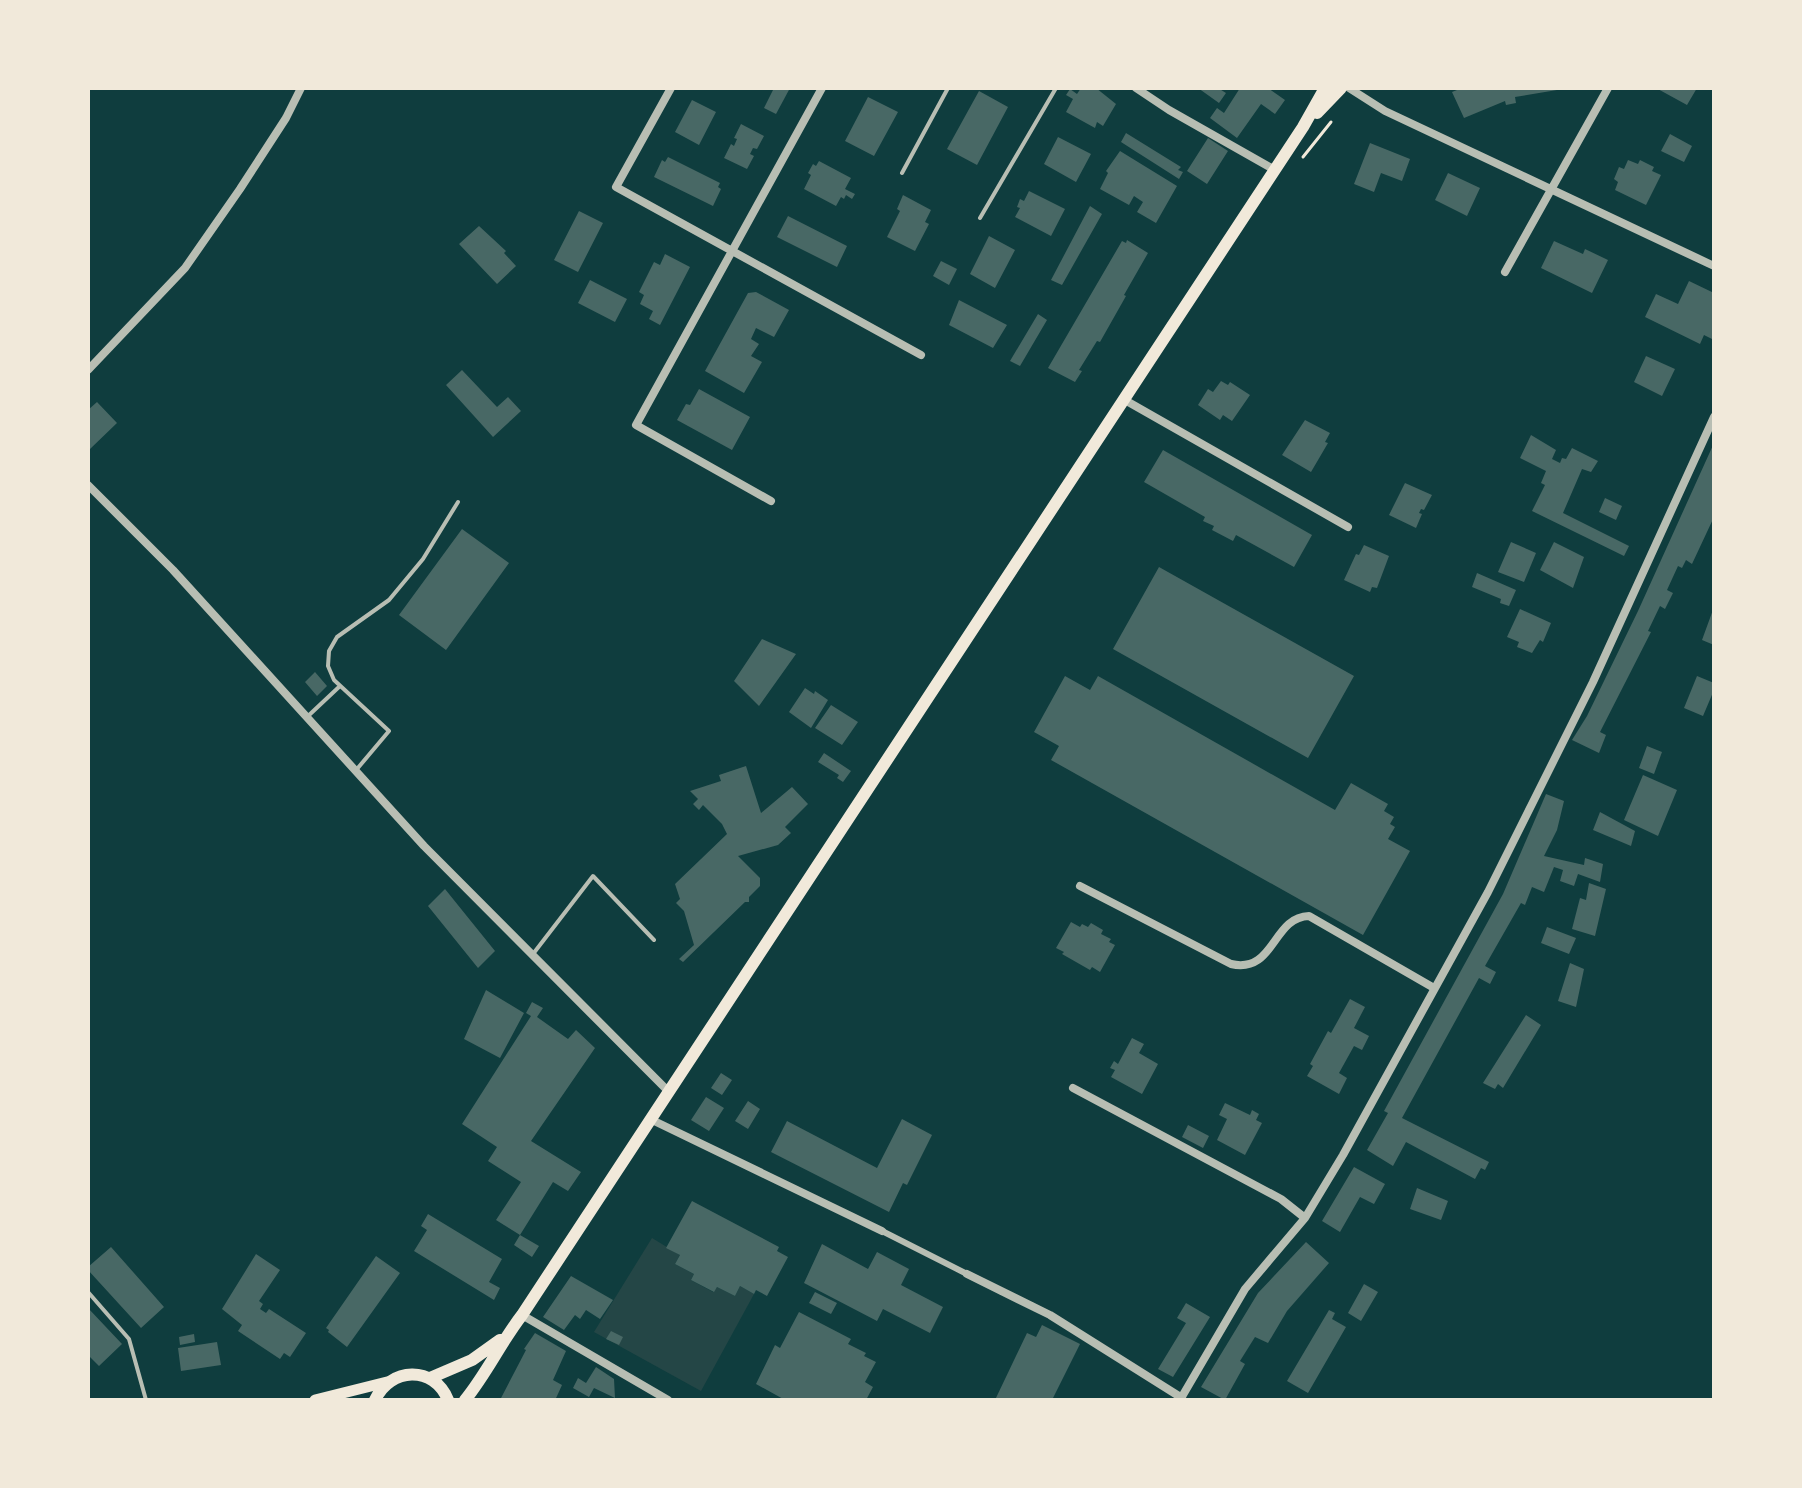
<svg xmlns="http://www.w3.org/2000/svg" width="1802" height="1488" font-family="Commissioner,sans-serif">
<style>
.green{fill:#244646}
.building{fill:#486865}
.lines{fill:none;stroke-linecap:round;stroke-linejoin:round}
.path{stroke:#f1e9da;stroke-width:3}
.service{stroke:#b8beb3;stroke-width:4}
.pedestrian{stroke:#b8beb3;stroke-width:6}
.minor{stroke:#b8beb3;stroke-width:8}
.secondary{stroke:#f1e9da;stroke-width:11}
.primary{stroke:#f1e9da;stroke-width:12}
</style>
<rect width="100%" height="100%" fill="#0f3d3e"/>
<path class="green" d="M652,1238L680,1255L675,1264L694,1274L691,1280L713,1292L717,1287L735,1296L740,1286L754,1294L701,1391L594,1332Z"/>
<path class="building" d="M774,88H790L776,114L764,108Z
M1081,88H1096L1116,104L1103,126L1097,122L1095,128L1066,112L1073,99L1066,95L1070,89L1077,94Z
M1198,88H1218L1226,93L1219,103Z
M1240,88H1268L1285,100L1275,114L1261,104L1237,138L1210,118L1217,108L1224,113Z
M1462,88H1557V90L1515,97L1516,103L1506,105L1505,101L1464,118L1452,92Z
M1656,88H1697L1687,105Z
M979,91L1008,107L977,165L947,149Z
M868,97L898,112L874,156L845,141Z
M692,100L716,112L699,145L675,132Z
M741,124L764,136L757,149L753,148L750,154L754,156L747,169L724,158L731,144L734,146L737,139L734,138Z
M1126,133L1181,167L1178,170L1183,172L1179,179L1121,142Z
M1670,134L1692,146L1684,162L1661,151Z
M1058,137L1091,154L1076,182L1044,164Z
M1208,138L1228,151L1207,184L1187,171Z
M1370,143L1410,159L1402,181L1381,173L1374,192L1354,184Z
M1120,151L1177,186L1156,223L1137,212L1143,202L1134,196L1129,205L1100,189L1108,173L1106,171Z
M668,157L720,183L718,187L721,189L713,206L654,177L662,160L665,162Z
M1628,160L1638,164L1640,160L1654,167L1652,171L1661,175L1646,205L1615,190L1618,182L1614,179L1619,167L1624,169Z
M819,161L851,178L845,189L855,194L852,199L846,195L844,199L841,197L836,206L804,189L811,175L808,173L813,164L816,166Z
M1448,173L1480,188L1467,216L1435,200Z
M1029,191L1065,209L1051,236L1015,217L1020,208L1017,207L1020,199L1024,201Z
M903,195L931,210L925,222L929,224L915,251L887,237L900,211L897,209Z
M1090,206L1102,214L1062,285L1051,280Z
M579,211L603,223L578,272L554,260Z
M788,216L847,246L837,267L777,237Z
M479,226L506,251L504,253L516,266L497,284L459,244Z
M989,236L1015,250L995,288L970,274Z
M1127,240L1148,253L1124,295L1126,296L1100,342L1097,341L1079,370L1082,371L1075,382L1048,368L1122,241L1126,243Z
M1554,241L1583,254L1585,249L1608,260L1592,293L1541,268Z
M665,254L690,267L660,325L649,319L653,311L640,304L644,295L639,292L654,262L660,265Z
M941,261L957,269L949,285L933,276Z
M590,280L627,299L615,322L578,303Z
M1689,281L1714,293V340L1704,335L1700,344L1645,317L1656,294L1678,304Z
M756,292L789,310L774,337L756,328L751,339L759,344L751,356L762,362L744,393L705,371L748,293Z
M959,300L1007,325L993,348L949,325Z
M1038,314L1047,320L1020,366L1010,361Z
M1646,356L1675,369L1662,396L1634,382Z
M462,370L497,407L508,397L521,411L493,437L446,385Z
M1221,381L1228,385L1230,382L1250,395L1232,421L1223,415L1220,420L1198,405L1208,389L1213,392Z
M699,389L750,417L732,450L677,420L686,404L690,405Z
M97,402L117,423L90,449L88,447V410Z
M1305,420L1330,433L1325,442L1328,443L1311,472L1282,455Z
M1531,435L1556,450L1552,459L1560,463L1562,458L1566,459L1572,448L1598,461L1591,472L1582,469L1563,513L1629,546L1624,556L1532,511L1545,485L1541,483L1546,471L1520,458Z
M1714,443V517L1692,564L1686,560L1682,568L1678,566L1667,590L1673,593L1665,609L1660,606L1648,631L1651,632L1600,732L1606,735L1599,753L1572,740L1587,716L1638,611Z
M1163,450L1312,535L1294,567L1236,535L1233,541L1212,530L1214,526L1203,521L1205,517L1144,482Z
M1405,483L1432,495L1424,510L1421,509L1419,513L1422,514L1416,528L1389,515Z
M1605,498L1622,506L1616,520L1599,512Z
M462,529L509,563L446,650L399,615Z
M1511,542L1536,553L1524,582L1498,572Z
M1554,542L1584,557L1573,588L1540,570Z
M1364,545L1389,556L1377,588L1372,587L1370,592L1344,580L1356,554L1359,555Z
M1159,567L1354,676L1308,758L1113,649Z
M1477,573L1516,590L1509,606L1500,603L1501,599L1472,587Z
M1714,607V645L1702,640Z
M1520,609L1551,623L1543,642L1540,640L1532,653L1517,647L1519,642L1507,637Z
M762,639L796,654L759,706L734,681Z
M315,672L327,686L317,696L305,682Z
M1065,676L1090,690L1098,676L1335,810L1351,783L1388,804L1384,811L1394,817L1390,824L1395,827L1388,839L1410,851L1363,935L1051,760L1059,746L1034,732Z
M1697,676L1714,683V690L1703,716L1684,708Z
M805,688L814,694L815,691L828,700L811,728L789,712Z
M831,705L858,722L842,745L815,728Z
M1647,746L1662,752L1654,774L1639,768Z
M824,753L851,771L843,782L837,778L839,775L818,762Z
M746,766L761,813L792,787L808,804L785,827L791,833L778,845L738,856L760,878V886L749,897V902H745L683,962L679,959L694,945L684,911L676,903L680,899L675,884L727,834L722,824L703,805L699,810L693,804L698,799L690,791L721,781L719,775Z
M1643,775L1677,790L1658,836L1624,820Z
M1546,794L1564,801L1557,830L1544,856L1584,865L1585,858L1603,864L1600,882L1578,874L1574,886L1560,881L1563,870L1554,867L1544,892L1532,887L1525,905L1521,903L1485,966L1496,972L1490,984L1479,978L1402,1118L1489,1162L1485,1170L1481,1168L1475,1179L1406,1142L1393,1166L1367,1150L1388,1113L1384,1111L1503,894Z
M1600,812L1635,831L1631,846L1593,830Z
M1589,883L1606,889L1595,936L1572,929L1580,898L1586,900Z
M445,889L495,951L478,968L428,906Z
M1071,922L1080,927L1082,924L1088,927L1091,923L1103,930L1101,934L1111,939L1109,942L1115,945L1100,972L1092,967L1090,970L1062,954L1064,952L1056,948Z
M1547,927L1576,938L1569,954L1541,943Z
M1570,963L1584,969L1576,1007L1558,1001Z
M486,990L524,1013L500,1058L464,1039Z
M1350,999L1365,1007L1354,1028L1369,1036L1362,1050L1354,1046L1339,1073L1347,1078L1339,1094L1307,1076L1313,1066L1310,1064L1328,1031L1331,1033Z
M532,1002L543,1008L537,1017L568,1039L576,1030L595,1048L531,1141L581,1172L568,1191L553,1182L520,1235L496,1220L521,1182L488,1161L497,1147L462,1124L531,1016L526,1013Z
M1526,1015L1541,1025L1503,1088L1498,1084L1495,1089L1483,1083Z
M1132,1038L1144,1044L1139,1053L1158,1064L1142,1094L1111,1077L1115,1070L1110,1068L1114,1061L1118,1064Z
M721,1073L732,1080L722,1095L711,1088Z
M706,1097L724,1108L709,1131L691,1120Z
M748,1101L760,1109L748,1129L735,1121Z
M1225,1103L1250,1115L1252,1110L1259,1114L1256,1120L1262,1123L1245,1155L1217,1140L1227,1119L1219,1115Z
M902,1119L932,1135L907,1185L903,1183L889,1212L771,1152L787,1121L877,1168Z
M1188,1125L1209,1136L1203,1148L1182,1137Z
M1354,1167L1385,1184L1374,1204L1360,1197L1340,1232L1322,1221Z
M1417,1188L1448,1201L1441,1220L1410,1209Z
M692,1201L779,1247L777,1251L788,1257L767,1296L756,1290L754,1294L740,1286L735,1296L717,1287L714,1292L691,1280L694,1274L675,1264L680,1255L666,1248Z
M428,1214L502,1259L489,1282L500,1288L494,1300L414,1251L427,1230L421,1226Z
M520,1235L539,1246L532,1257L514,1245Z
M1306,1242L1329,1263L1287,1311L1268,1343L1255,1337L1240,1361L1245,1364L1225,1400L1201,1387L1258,1293Z
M822,1244L868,1269L877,1252L909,1269L901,1285L943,1307L930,1333L883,1309L877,1321L804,1283Z
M111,1247L164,1307L141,1328L88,1270V1267Z
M256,1254L280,1270L259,1301L263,1304L260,1309L266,1313L269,1309L306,1333L290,1357L284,1353L280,1359L238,1331L242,1325L222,1309Z
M376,1256L400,1273L347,1347L328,1332L329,1330L326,1328Z
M571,1276L613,1300L600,1319L586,1310L580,1319L575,1315L564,1330L543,1317Z
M1364,1284L1378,1292L1361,1321L1348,1313Z
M815,1292L837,1303L831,1314L809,1303Z
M1186,1303L1210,1317L1173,1377L1158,1369L1186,1323L1177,1318Z
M88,1308L122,1344L99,1366L88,1355Z
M1329,1310L1335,1313L1332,1319L1346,1327L1308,1393L1287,1381Z
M799,1312L851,1339L848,1344L866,1353L864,1356L876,1362L865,1382L873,1387L866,1400H785L756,1384L775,1345L780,1348Z
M1042,1325L1080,1344L1052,1400H995L1027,1333L1036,1337Z
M611,1331L623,1337L619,1345L606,1339Z
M535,1333L566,1351L553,1380L562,1385L557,1396L555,1400H500L526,1350L524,1349Z
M194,1334L195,1342L180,1345L179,1337Z
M217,1342L221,1365L181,1371L178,1348Z
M596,1367L614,1379L615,1398L594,1388L589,1397L573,1388L578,1378L586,1383Z"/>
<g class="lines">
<path class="path" d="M1303,157L1331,122"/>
<path class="service" d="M902,173L948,88
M980,218L1056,88
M307,717L340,686
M357,769L389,731L334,680L328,666L329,651L337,637L389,600L423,559L458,502
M533,954L593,876L654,940
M88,1292L129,1339L146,1400"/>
<path class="pedestrian" d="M882,1231L967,1274"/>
<path class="minor" d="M671,88L616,187L921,355
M1136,88L1169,110L1275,170
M1349,88L1385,111L1714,266
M1505,272L1608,88
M88,370L185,268L240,189L286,118L301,88
M1123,399L1348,527
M88,485L173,570L424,846L669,1092
M771,501L636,425L822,88
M1080,886L1231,964C1275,974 1272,917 1309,916L1434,988
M1073,1088L1281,1199L1305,1218
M650,1119L882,1231
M967,1274L1050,1315L1182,1398
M522,1315L668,1400
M1180,1400L1245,1289L1305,1218L1343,1155L1488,892L1593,682L1714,417"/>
<path class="secondary" d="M315,1400L387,1382"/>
<path class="primary" d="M1317,113L1341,88
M430,1378L472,1360L500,1340
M375,1400C390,1367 434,1365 448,1400
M465,1400C487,1373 501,1342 522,1315L1303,127L1325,88"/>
</g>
<rect width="1802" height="1488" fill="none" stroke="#f1e9da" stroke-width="180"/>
</svg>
